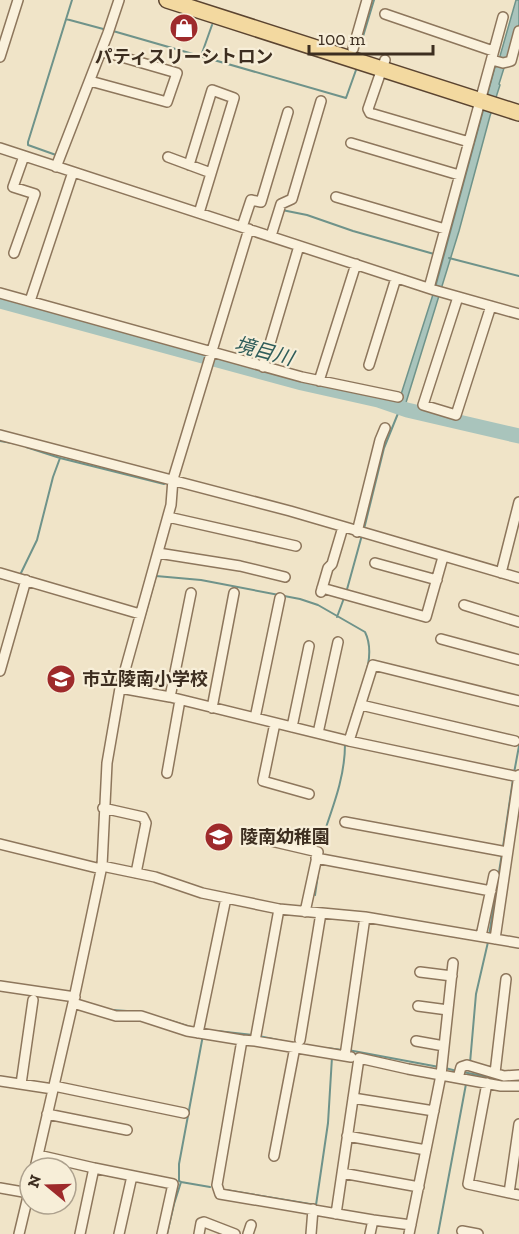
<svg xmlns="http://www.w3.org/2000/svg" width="519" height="1234" font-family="'Zilla Slab','Noto Sans JP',serif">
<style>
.water{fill:#a9c4bc;stroke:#6f938a;stroke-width:1.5}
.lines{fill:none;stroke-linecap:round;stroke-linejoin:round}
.stream{stroke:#6f938a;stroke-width:2}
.river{stroke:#a9c4bc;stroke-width:15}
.minor-casing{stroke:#8d765c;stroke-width:12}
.primary-casing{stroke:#5b4430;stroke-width:18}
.minor{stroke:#faf1dc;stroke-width:9}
.primary{stroke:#f3d9a0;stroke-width:15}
.labels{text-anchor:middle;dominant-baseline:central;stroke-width:4.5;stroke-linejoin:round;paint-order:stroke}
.poi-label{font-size:18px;font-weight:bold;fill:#3d2e20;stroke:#f7eed8;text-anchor:start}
.water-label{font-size:20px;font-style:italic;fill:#2f5d5a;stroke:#f7eed8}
</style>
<rect width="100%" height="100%" fill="#f0e4c8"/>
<path class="water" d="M516,0H519V24L515,47L502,66L504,68L499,84L500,85L490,116L459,231L404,409L397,407L436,285L495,67L500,65V56Z"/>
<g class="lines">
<path class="stream" d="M66,19L107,30
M113,31L346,98L356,70
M361,43L374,0
M201,56L212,25
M56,155L28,145V142L72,0
M282,210L307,215L353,231L434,254
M449,258L519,276
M0,441L18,444
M26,447L60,458L164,484
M364,529L384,448L401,406
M20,575L37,540L53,477L60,458
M0,578L20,583
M346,593L362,535
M337,617L344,598
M143,619H144L156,576L201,580L300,599L318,605L365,632C378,658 358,693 351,720
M514,773L519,746
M320,845C331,811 345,780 345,744
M503,847L513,779
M315,895L318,874
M489,936L502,853
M112,1010L142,1012
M165,1019L194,1028
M217,1031L253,1035
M259,1036L292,1043
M327,1048L342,1050
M348,1050L439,1067
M470,1063L476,994L488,942
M445,1068L457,1071
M463,1072L498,1079
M504,1080H519
M181,1182L210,1187
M226,1190L316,1205L328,1123L332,1057
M167,1234L174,1204L181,1182L179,1181V1164L203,1035
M438,1234L466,1084"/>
<path class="river" d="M0,301L302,383L378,400L407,410L519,436"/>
<g class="minor-casing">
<path id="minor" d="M385,14L493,51
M353,49L367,0
M0,57L18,0
M385,60L368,109L370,113L469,142
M492,60L503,63L511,61L519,31
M90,81L167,102L177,73L101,51
M351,143L459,175
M0,148L434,290L519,314
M168,157L211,173
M189,165L212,90L234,98L199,213
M56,167L108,33L119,0
M336,197L445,229
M242,227L251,200L261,202L288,112
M271,236L281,204L292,199L321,101
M14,253L35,194L13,187L24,156
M429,288L503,17
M0,293L302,377L398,397
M458,297L423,405L456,415L491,306
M30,301L73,172
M369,365L396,278
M263,367L299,246
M319,381L356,264
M0,435L290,511L519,578
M168,517L296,546
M357,532L380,440L385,428
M158,553L240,566L285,577
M375,563L437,580
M0,573L140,614
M501,573L519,502
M322,588L426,617L443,557
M321,592L328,568L332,564L343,527
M464,605L519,622
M441,639L519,660
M0,671L26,580
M120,688L170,697L349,741L519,777
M170,697L191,593
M361,705L515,741
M212,708L234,593
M255,718L280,598
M275,723L263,781L309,794
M292,727L309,646
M318,733L338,642
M349,741L373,665L519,701
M167,773L180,700
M103,808L143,817L146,823L136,873
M345,822L507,852
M271,841L318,852L305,912
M0,844L101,869
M316,858L491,891
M102,866L155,877L202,893L279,909L365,917L519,943
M279,909L255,1041L242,1040L217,1185L220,1194L373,1220L411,1225
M481,936L494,875
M495,939L519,775
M453,963L441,1075L501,1086H519
M420,972L452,976
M0,986L75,997
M73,1003L116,1016H141L187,1031L242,1040
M418,1006L448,1010
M198,1033L226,898
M300,1040L321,913
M255,1041L351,1057
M416,1041L444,1046
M345,1056L365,917
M495,1073L506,979
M458,1078L461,1067L467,1065L504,1076L519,1075
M0,1081L53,1089
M487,1083L468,1184L519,1195
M21,1084L33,1000
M54,1086L184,1113
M353,1098L434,1111
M47,1114L127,1130
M347,1136L426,1150
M38,1155L94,1168
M274,1156L295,1047
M35,1168L73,1003L102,866L107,763L120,688L171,505L173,479L249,229
M342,1173L419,1187
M0,1188L29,1193
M509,1193L519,1124
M336,1214L359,1058L408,1069L441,1075L409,1234
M462,1231L478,1234
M19,1234L30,1188
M80,1234L94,1168L173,1184L162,1234
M119,1234L132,1176
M199,1234L201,1223L204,1222L235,1234
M248,1234L251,1225
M311,1234L313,1209
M370,1234L373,1220"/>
</g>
<g class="primary-casing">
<path id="primary" d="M167,0L519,113"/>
</g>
<use href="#minor" class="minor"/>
<use href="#primary" class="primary"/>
</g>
<defs>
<g id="shop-disc" transform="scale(1.5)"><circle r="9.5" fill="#9e2a2b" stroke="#f7eed8"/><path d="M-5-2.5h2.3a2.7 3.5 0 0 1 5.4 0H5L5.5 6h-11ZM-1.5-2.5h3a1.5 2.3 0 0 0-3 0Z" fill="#fff"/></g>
<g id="school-disc" transform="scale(1.5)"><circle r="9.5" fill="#9e2a2b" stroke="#f7eed8"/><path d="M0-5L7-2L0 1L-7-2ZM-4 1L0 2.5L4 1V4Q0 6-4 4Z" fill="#fff"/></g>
</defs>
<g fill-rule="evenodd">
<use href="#shop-disc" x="184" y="28"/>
<use href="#school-disc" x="61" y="679"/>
<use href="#school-disc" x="219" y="837"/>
</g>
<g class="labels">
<g class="poi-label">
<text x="184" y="57" text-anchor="middle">パティスリーシトロン</text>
<text x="82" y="679">市立陵南小学校</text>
<text x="240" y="837">陵南幼稚園</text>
</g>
<g class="water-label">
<text transform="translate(264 351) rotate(15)">境目川</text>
</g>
</g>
<g transform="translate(48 1186) rotate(289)"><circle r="28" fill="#f7eed8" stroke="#ada18e" stroke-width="1.5"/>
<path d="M0-4.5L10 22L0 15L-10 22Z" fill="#9e2a2b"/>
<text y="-9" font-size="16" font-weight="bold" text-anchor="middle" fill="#3d2e20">N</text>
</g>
<path d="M309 45v9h124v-9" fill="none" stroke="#3d2e20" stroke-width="3"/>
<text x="318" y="45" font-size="18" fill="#3d2e20" stroke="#f7eed8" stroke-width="4.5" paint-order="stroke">100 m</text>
</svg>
